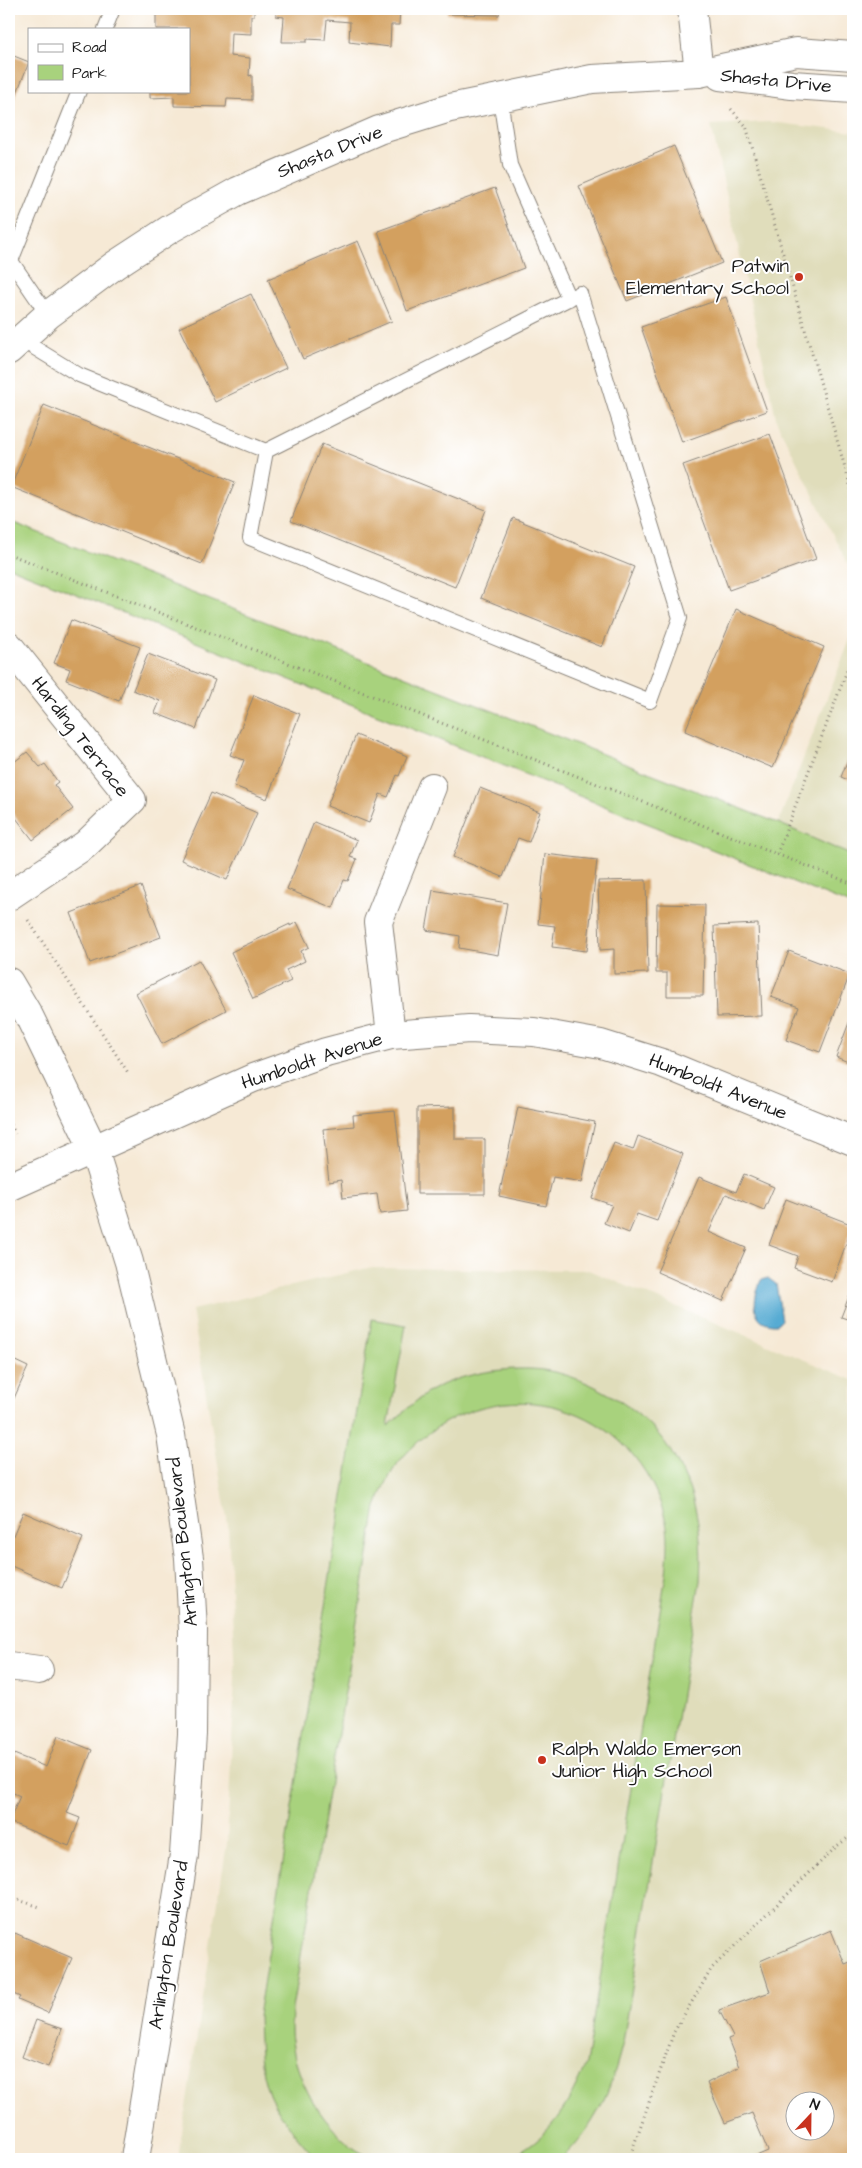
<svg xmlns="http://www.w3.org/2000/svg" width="862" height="2168" font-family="'Architects Daughter',sans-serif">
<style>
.built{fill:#e0ddbb;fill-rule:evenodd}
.green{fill:#a8d27d;stroke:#62774c}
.water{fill:#57abd3;stroke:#3a6478}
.building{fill:#d3a05f;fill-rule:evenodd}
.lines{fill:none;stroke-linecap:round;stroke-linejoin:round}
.lane-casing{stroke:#898278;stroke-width:16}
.street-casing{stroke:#898278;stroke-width:30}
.secondary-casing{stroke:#898278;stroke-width:30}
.path{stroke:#898278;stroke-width:3;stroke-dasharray:1 4;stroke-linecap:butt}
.lane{stroke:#fff;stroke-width:14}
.street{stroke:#fff;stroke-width:28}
.secondary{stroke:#fff;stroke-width:28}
.poi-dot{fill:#c8321e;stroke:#fff;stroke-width:2}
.labels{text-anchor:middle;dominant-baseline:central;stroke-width:4;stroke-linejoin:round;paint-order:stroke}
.street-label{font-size:19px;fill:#1c1c1c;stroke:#fff}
.poi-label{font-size:19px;fill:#1c1c1c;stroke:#fff;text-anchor:end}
</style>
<rect width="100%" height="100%" fill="#fff"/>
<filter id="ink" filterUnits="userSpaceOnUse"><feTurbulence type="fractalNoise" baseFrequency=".02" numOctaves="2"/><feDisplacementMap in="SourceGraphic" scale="10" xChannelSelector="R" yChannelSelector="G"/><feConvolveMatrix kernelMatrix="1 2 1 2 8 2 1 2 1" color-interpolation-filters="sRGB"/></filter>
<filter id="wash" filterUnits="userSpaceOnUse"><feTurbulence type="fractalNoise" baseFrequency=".0096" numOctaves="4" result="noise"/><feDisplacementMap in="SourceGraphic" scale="20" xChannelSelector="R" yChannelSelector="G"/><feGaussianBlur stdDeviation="1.12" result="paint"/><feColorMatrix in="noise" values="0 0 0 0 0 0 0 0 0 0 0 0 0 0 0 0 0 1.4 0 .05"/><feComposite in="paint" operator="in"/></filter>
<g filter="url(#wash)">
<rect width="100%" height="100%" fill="#f6e9d5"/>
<path class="built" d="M770,122L853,132V575L777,422L711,125Z
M853,632V856L778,823Z
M368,1268L588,1270L853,1380V2159H178L227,1843L235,1677L228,1524L192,1310ZM794,2100H824V2130H794Z"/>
<path class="green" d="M9,521L778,823L853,856V906L9,567Z
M372,1319L406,1325L388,1426C402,1414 415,1400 432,1390C461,1374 498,1368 531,1369C580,1370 645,1409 670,1450C697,1493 703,1532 700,1581L623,2042C611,2090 597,2125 561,2159H505C549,2140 568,2107 586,2064L666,1574C668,1554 670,1533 664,1514C629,1394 485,1364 403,1457C390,1471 383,1490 376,1507L292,2009C292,2019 290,2030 292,2040C296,2081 320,2120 351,2146C358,2152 367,2155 375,2159H318C305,2148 275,2110 269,2094C259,2070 259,2041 258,2016Z"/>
<path class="water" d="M768,1278L776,1284L782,1320L778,1324C749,1326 753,1298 761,1280Z"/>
<g id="blocks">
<path class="building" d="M153,9H254V16H251V34L231,33L230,56L250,58L249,76L252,75V100L227,99L226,107L174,106V97L150,98V91H189V29H156V14L153,13Z
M276,9H400L399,25H391L390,47L349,42L350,22L327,20L325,40L307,39V42H282L284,17L276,16Z
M447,9H500L499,15L447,14Z
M9,54L29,62L9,113Z
M674,146L722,263L627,301L579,186Z
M495,188L524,268L407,311L378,231Z
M358,241L392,321L303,359L268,279Z
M251,294L286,368L215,402L179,328Z
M726,297L767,411L682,442L641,327Z
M44,405L235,482L202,564L11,487Z
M770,434L816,559L729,590L683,465Z
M322,444L486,510L455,587L291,521Z
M513,518L634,567L602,647L481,598Z
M736,609L824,647L773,768L685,731Z
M71,620L140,647L119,701L66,680L70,669L54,663Z
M148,654L215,680L196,729L155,713L160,701L133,690Z
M254,695L300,714L267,799L234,786L244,760L230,755Z
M356,735L407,756L399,776L397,775L388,797L380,794L369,823L327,806Z
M853,746V782L841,777Z
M27,752L40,767L45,764L58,782L54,785L73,809L33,840L9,809V766Z
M480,788L540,812L529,842L518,838L503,877L453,857Z
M211,793L257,813L227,880L181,860Z
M314,822L357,840L350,857L357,859L348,881L344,880L333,908L287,889Z
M545,854L597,860L587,951L552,947L555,926L538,924Z
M646,880L648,973L614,974V949L600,950L598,881Z
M141,886L161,937L90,963L71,913Z
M433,890L507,903L498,955L459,948L460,936L426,930Z
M657,904L705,905L703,996H667V973H656Z
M297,922L309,947L301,951L305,961L286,970L291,981L253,999L231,952L290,924V926Z
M758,924L762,1016L717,1017L714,926Z
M789,951L850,974L820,1052L786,1040L799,1007L771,997Z
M199,960L226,1010L162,1044L136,993Z
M853,1012V1064L836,1057Z
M455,1107V1139H485V1194H417V1108Z
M518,1107L595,1122L582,1182L553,1177L546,1206L499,1196Z
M395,1111L407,1211L380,1214L377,1194L343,1198L341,1180L329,1182L323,1129L354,1126L353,1115Z
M638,1136L683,1154L657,1221L637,1214L629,1233L604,1223L612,1205L592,1198L614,1143L633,1150Z
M744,1174L774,1187L764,1210L726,1194L709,1232L746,1248L723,1301L657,1272L699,1177L736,1192Z
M786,1199L853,1225L832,1282L794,1268L798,1256L769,1245Z
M853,1286V1321L841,1317Z
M9,1358L28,1367L11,1405L9,1404Z
M23,1512L83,1538L62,1588L9,1565V1545Z
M58,1736L92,1750L67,1813L80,1818L69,1846L9,1822L20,1796L9,1791V1766L14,1754L46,1767Z
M831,1930L845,1964L853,1961V2159H749L768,2151L752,2113L725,2123L707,2083L739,2067L728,2039L733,2037L719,2010L770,1992L760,1961ZM794,2100H824V2130H794Z
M15,1933L72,1958L48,2013L18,2000L20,1997L9,1992V1946Z
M36,2020L62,2029L48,2067L22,2057Z"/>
</g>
</g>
<g filter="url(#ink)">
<use href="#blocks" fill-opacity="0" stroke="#898278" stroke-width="1"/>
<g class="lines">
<g class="lane-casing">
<path id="lane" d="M105,29L113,9
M500,98L510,165L569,299
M48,315L11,261L79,91
M20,339L79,375L266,451L250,538L650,701L680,618L580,293L266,451"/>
</g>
<g class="street-casing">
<path id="street" d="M9,646L132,800L85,845L9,896
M391,1035L378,922L432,787
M9,1187L253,1078L326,1052L391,1035L469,1029L534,1032L601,1044L662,1063L853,1141
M9,1666L39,1670"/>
</g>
<g class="secondary-casing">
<path id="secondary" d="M692,9L699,73
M720,76L792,85L853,89
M9,350L48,315L115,265L170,229L238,191L379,130L450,108L592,79L699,73L796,52L853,56
M9,982L29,1016L94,1150L129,1262L171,1435L189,1558L193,1630L192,1734L184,1855L135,2159"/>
</g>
<path class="path" d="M731,109L746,126L853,495
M9,554L853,884
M777,854L853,655
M28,920L129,1074
M9,1120L15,1134
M9,1897L40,1907
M629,2159L674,2032L712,1968L837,1846L853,1834"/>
<use href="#lane" class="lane"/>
<use href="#street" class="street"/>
<use href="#secondary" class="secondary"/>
</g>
</g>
<g class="poi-dot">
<circle cx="799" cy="277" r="5"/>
<circle cx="542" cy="1760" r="5"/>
</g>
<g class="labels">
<g class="street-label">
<text transform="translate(776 81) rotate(6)">Shasta Drive</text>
<text transform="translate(330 152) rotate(-22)">Shasta Drive</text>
<text transform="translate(80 737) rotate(52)">Harding Terrace</text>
<text transform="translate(312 1061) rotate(-18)">Humboldt Avenue</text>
<text transform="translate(718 1087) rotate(22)">Humboldt Avenue</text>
<text transform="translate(183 1542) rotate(-96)">Arlington Boulevard</text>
<text transform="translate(169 1945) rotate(-81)">Arlington Boulevard</text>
</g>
<g class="poi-label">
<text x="789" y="266">Patwin<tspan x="789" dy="22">Elementary School</tspan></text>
<text x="552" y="1749" text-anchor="start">Ralph Waldo Emerson<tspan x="552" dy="22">Junior High School</tspan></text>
</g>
</g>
<rect width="862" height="2168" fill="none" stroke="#fff" stroke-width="30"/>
<rect x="28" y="28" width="162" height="65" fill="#ffffff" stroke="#a4a4a4"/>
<rect x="38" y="44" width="25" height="8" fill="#ffffff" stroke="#a4a4a4"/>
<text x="72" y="52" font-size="15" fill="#1c1c1c">Road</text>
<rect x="38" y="65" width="25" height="15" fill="#a8d27d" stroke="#a4a4a4"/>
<text x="72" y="78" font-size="15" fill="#1c1c1c">Park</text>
<g transform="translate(810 2116) rotate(22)"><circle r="24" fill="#ffffff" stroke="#a4a4a4"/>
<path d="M0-4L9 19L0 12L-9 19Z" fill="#c8321e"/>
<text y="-8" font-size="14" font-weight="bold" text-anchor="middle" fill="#1c1c1c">N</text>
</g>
</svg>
